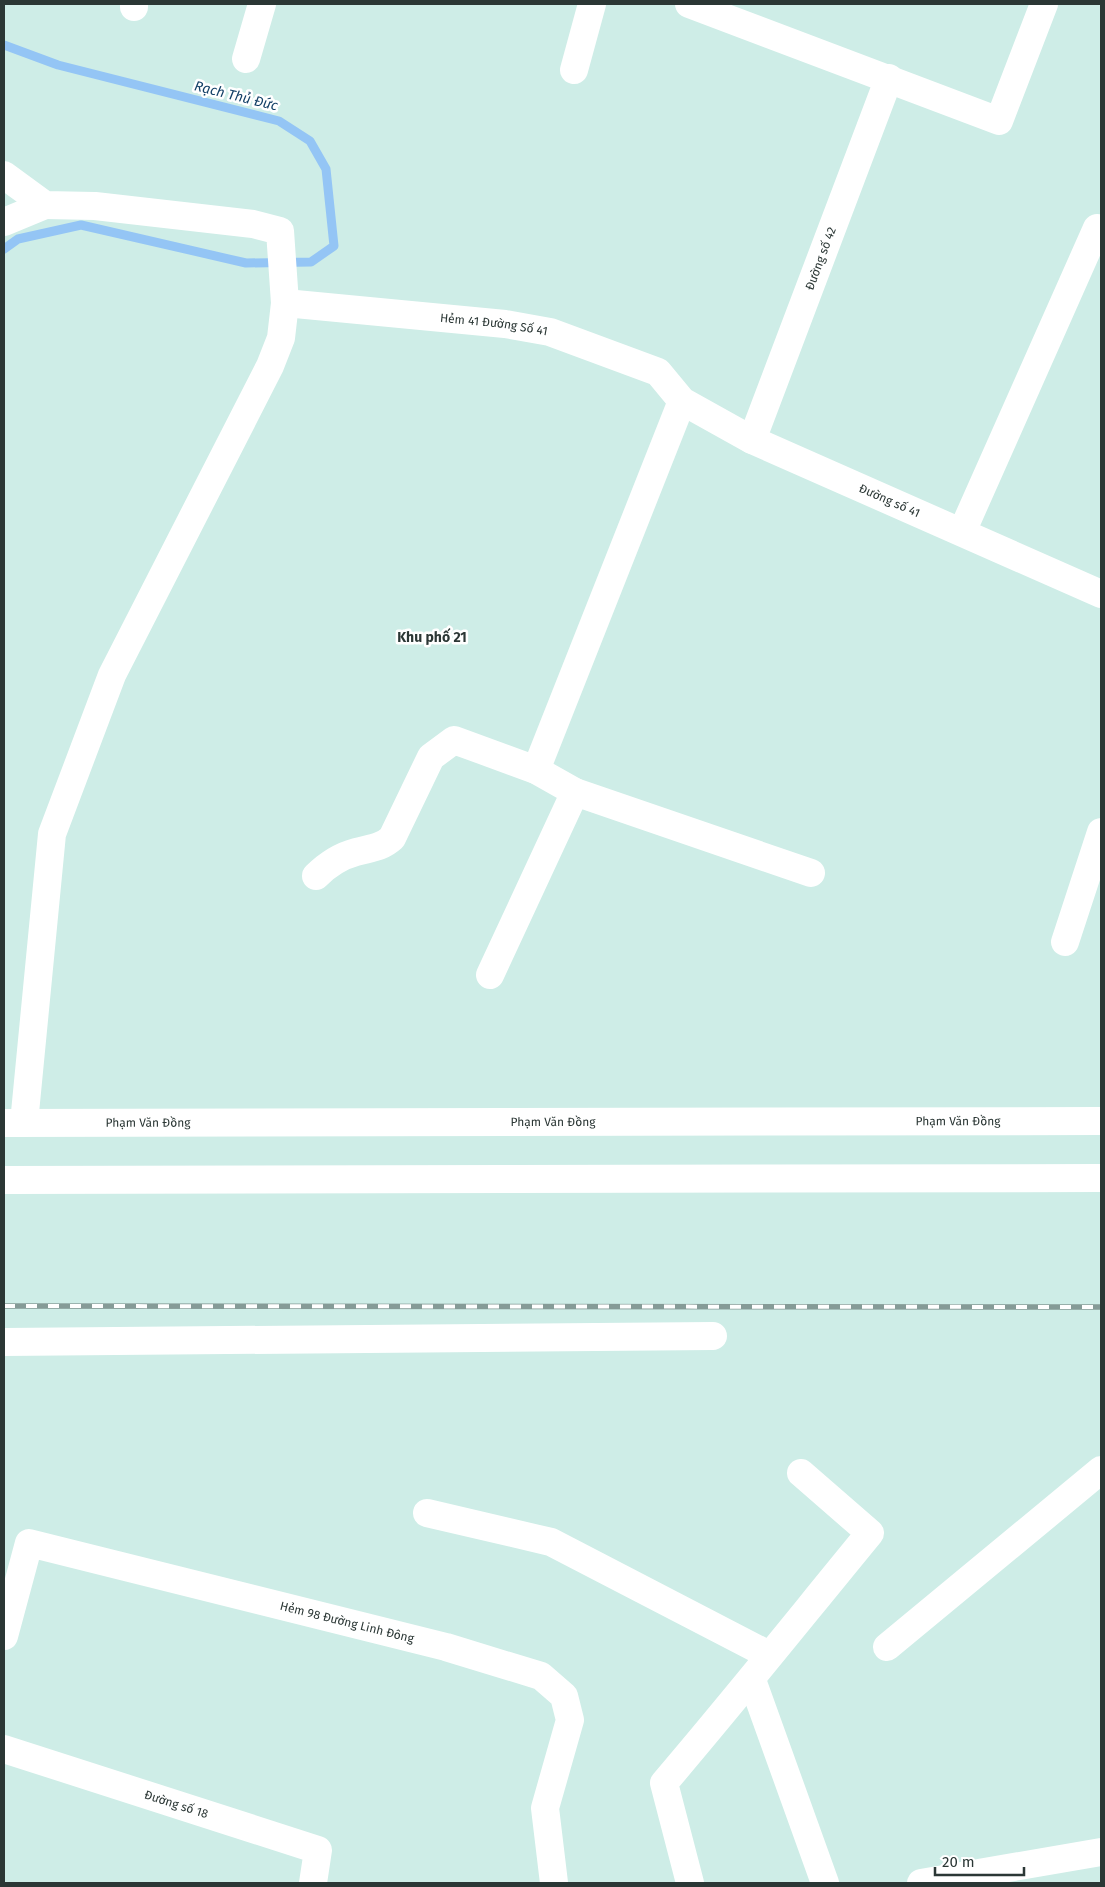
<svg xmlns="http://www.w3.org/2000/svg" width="1105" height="1887" font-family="'Fira Sans',sans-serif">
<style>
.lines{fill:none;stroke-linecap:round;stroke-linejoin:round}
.stream{stroke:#94c5f5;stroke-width:9}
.minor{stroke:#fff;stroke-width:28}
.highway{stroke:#fff;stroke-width:28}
.rail-casing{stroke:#859b97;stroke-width:5.5}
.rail{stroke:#fff;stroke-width:4;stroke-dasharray:11;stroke-linecap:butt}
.labels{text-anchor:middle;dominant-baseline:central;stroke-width:5;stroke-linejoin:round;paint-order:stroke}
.street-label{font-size:12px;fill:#2b3735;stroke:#fff}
.water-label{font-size:14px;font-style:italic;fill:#134067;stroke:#fff}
.neighbourhood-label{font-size:14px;font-weight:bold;fill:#2b3735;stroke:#fff}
</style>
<rect width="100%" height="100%" fill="#ceede7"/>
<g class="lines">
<path class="stream" d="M4,45L58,65L279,121L310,141L326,169L334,246L311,262L246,263L81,225L18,239L4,249"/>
<g class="minor">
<path d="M689,4L999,121L1044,4"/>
<path d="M134,7V4"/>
<path d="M246,59L262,4"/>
<path d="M574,70L592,4"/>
<path d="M4,175L45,205L95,206L253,224L280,231L285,303L281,338L270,366L112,675L52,834L24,1123"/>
<path d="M4,222L45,205"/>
<path id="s1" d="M285,303L505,324L550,332L658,372L682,401L752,440L1101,594"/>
<path id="s2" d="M752,440L889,78"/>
<path d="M962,532L1097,228"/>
<path d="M536,770L682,401"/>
<path d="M316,876C327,865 341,856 356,852C370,848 381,848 392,838L431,757L454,740L536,770L575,792L811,873"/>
<path d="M1065,942L1101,832"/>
<path d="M490,975L575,792"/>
<path d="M4,1342L713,1336"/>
<path d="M427,1513L551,1542L769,1655"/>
<path id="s3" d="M4,1636L29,1543L446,1647L541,1676L564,1696L570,1720L545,1808L554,1883"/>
<path d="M887,1647L1101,1470"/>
<path d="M752,1680L825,1883"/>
<path id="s4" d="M4,1749L318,1850L313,1883"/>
<path d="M690,1883L664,1783C734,1701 801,1617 870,1533L801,1473"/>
<path d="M921,1883L1101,1852"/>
</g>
<g class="highway">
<path id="s5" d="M4,1123L1101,1121"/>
<path d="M4,1180L1101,1178"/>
</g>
<g class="rail-casing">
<path id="rail" d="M4,1306L1101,1307"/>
</g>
<use href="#rail" class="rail"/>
</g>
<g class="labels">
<g class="street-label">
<text stroke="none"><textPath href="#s2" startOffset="194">Đường số 42</textPath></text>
<text stroke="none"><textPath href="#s1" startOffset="210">Hẻm 41 Đường Số 41</textPath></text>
<text stroke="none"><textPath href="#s1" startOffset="650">Đường số 41</textPath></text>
<text stroke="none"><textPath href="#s5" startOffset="954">Phạm Văn Đồng</textPath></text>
<text stroke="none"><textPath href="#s5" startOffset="549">Phạm Văn Đồng</textPath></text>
<text stroke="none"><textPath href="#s5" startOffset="144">Phạm Văn Đồng</textPath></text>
<text stroke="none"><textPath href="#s3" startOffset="424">Hẻm 98 Đường Linh Đông</textPath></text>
<text stroke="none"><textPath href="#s4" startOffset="181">Đường số 18</textPath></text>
</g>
<g class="water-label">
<text transform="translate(236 96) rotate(14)">Rạch Thủ Đức</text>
</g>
<g class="neighbourhood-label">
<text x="432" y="637">Khu phố 21</text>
</g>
</g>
<rect width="1105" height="1887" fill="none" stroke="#2b3735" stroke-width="10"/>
<path d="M935 1867v8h89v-8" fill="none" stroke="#2b3735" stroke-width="2.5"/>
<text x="942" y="1867" font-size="15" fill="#2b3735" stroke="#ffffff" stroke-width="4" paint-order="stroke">20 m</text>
</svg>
